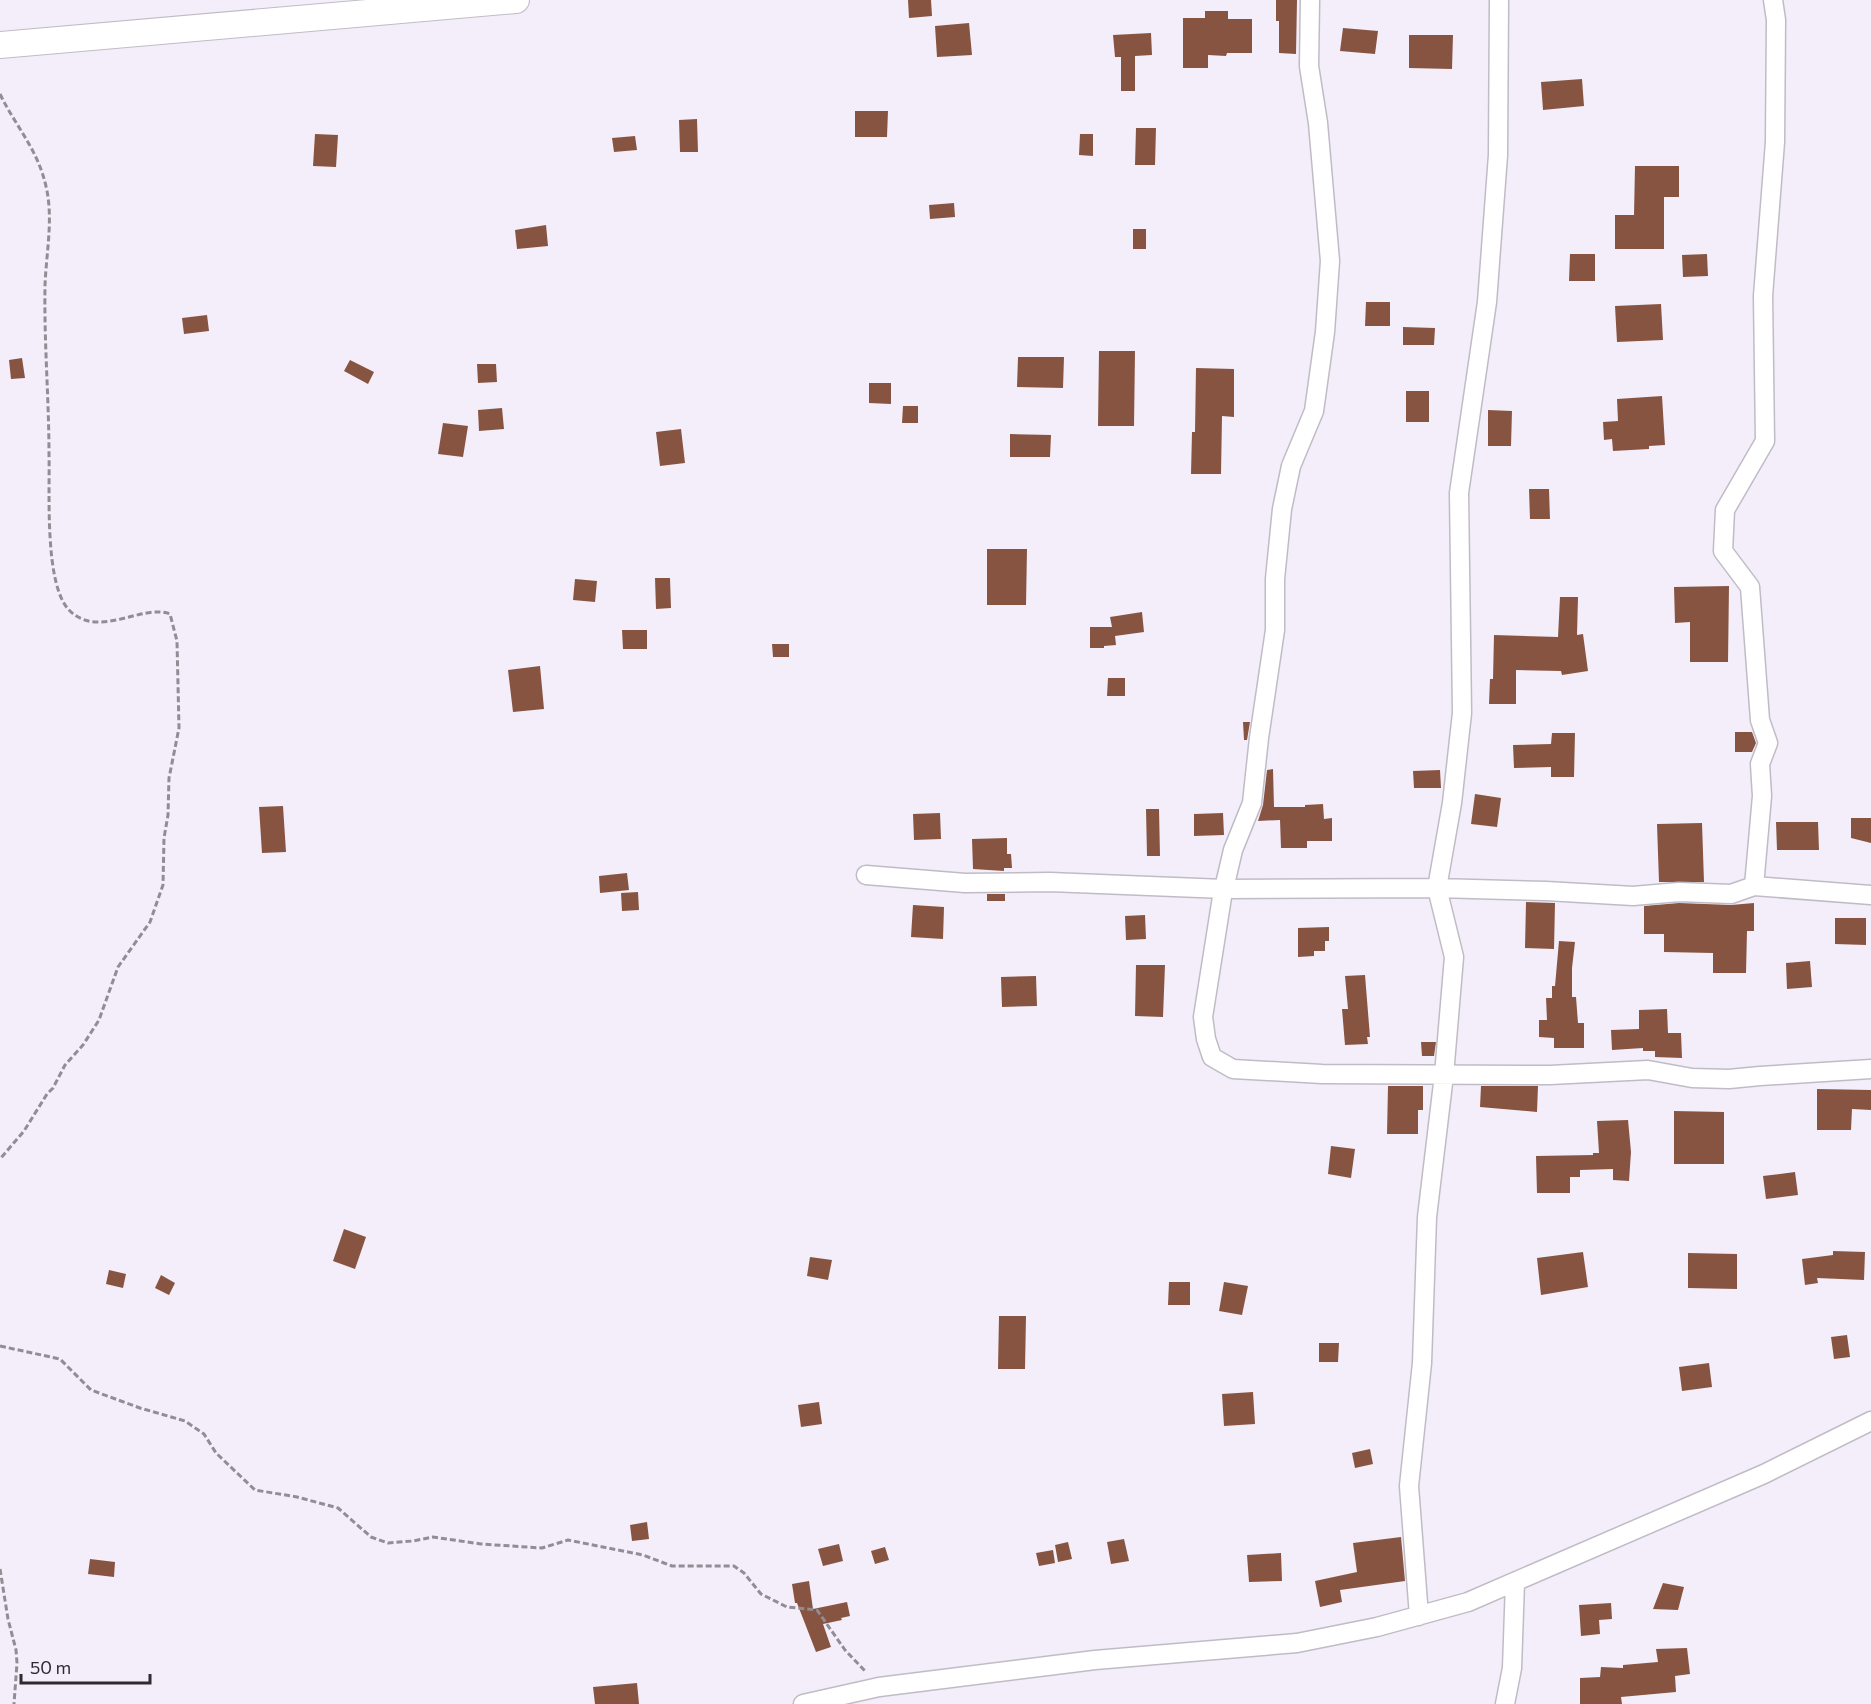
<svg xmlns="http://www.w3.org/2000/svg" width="1871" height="1704" font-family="Commissioner,sans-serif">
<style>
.building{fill:#885442}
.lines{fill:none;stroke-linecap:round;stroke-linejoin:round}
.street-casing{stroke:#c0bcc6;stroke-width:21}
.secondary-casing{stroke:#c0bcc6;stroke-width:28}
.path{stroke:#918d95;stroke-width:3;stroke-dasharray:6 3;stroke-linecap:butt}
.street{stroke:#fff;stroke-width:18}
.secondary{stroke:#fff;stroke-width:26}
</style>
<rect width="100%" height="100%" fill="#f3eef9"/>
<path class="building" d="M908,0H931L932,16L909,18Z
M1276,0H1297L1296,54L1279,53V21H1276Z
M1205,11H1228V19H1252V53H1227L1226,56L1208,55V68H1183V18H1205Z
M969,23L972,55L937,57L935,26Z
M1343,28L1378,31L1375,54L1340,51Z
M1151,33L1152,55L1135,56V91H1121V57H1115L1113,35Z
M1409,35H1453L1452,69L1409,68Z
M1582,79L1584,106L1543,110L1541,82Z
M855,111H888L887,137H855Z
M697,119L698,152H680L679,120Z
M1136,128H1156L1155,165H1135Z
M315,134L338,135L336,167L313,166Z
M1080,134H1093V156L1079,155Z
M635,136L637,150L614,152L612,138Z
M1635,166H1679V197H1664V249H1615V215H1634Z
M954,203L955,217L930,219L929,205Z
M546,225L548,246L517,249L515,230Z
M1133,229H1146V249H1133Z
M1570,254H1595V281H1569Z
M1707,254L1708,276L1683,277L1682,255Z
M1366,302H1390V326H1365Z
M1661,304L1663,340L1617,342L1615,306Z
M207,315L209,331L184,334L182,318Z
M1403,327L1435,328L1434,345H1403Z
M1099,351H1135L1134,426H1098Z
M1018,357H1064L1063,388L1017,387Z
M22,358L25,378L11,379L9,360Z
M350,360L374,372L368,384L344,371Z
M477,364H496L497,382L478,383Z
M1196,368L1234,369V417L1222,416L1221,474H1191L1192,432H1195Z
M869,383H891V404L869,403Z
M1406,391H1429V422H1406Z
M1662,396L1665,445L1649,446V449L1613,451L1612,439L1604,440L1603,422L1618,421L1617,399Z
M903,406H918V423H902Z
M502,408L504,429L479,431L478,410Z
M1488,410L1512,411L1511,446H1488Z
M443,423L468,426L463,457L438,454Z
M681,429L685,463L660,466L656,432Z
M1010,434L1051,435L1050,457H1010Z
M1529,489H1549L1550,519H1530Z
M987,549H1027L1026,605H987Z
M655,578H670L671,608L656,609Z
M575,579L597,581L595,602L573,600Z
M1729,586L1728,662H1690V622L1675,623L1674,587Z
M1560,597H1578L1577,635L1583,634L1588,671L1562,675L1561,671L1516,670V704H1489L1490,679H1493L1494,635L1558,637Z
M1142,612L1144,632L1115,636L1116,645L1104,646V648H1090V627H1112L1110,617Z
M622,630H647V649H623Z
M772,644H789V657H773Z
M540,666L544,709L513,712L508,670Z
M1108,678H1125V696H1107Z
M1243,722H1250L1247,740H1244Z
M1735,732H1752L1756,743L1752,752H1735Z
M1552,733H1575L1574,777H1551V767L1514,768L1513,745L1551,744Z
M1273,769L1274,807H1305V805L1323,804L1324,819L1332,818V841H1307V848H1281L1280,820L1258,821L1263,805L1267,770Z
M1440,770L1441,788H1414L1413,771Z
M1475,794L1501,798L1497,827L1471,824Z
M283,806L286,852L262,853L259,807Z
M1146,809H1159L1160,856H1147Z
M940,813L941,839L914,840L913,814Z
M1223,813L1224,835L1194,836V814Z
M1851,818H1871V843L1851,838Z
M1776,822H1818L1819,850H1777Z
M1702,823L1704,882H1659L1657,824Z
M1007,838V854H1011L1012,868H1004V871L973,869L972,839Z
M627,873L629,890L600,893L599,876Z
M638,892L639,910L622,911L621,893Z
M987,894H1005V901H987Z
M1526,902L1555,903L1554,949L1525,948Z
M1679,903L1731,905L1754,903V931H1747L1746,973H1713V953L1664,952V934H1644V906Z
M913,905L944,907L943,939L911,937Z
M1145,915L1146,939L1126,940L1125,916Z
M1835,918H1866V945L1835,944Z
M1329,927V941H1325V951H1314V956L1298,957V928Z
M1559,941L1575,942L1572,968V997H1576L1578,1023H1584V1048H1554V1038L1539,1037V1020H1547L1546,998H1552V986H1555Z
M1810,961L1812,987L1787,989L1786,963Z
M1136,965H1165L1163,1017L1135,1016Z
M1365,975L1370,1037H1367L1368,1044L1345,1045L1342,1009H1348L1345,976Z
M1036,976L1037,1006L1002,1007L1001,977Z
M1667,1009L1668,1033H1681L1682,1058L1655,1057V1051H1643V1048L1612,1050L1611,1030L1639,1029V1010Z
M1421,1042H1436L1434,1056H1422Z
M1388,1086H1423V1110H1418V1134H1387Z
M1481,1086H1538L1537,1112L1480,1107Z
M1817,1089L1871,1090V1110L1852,1109L1851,1130H1817Z
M1674,1111L1724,1112V1164H1674Z
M1628,1120L1631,1152L1629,1181L1613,1180V1169L1580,1170V1177H1570V1193H1537L1536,1156L1593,1155V1153H1599L1597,1121Z
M1331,1146L1355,1149L1351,1178L1328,1174Z
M1795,1172L1798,1195L1766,1199L1763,1176Z
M344,1229L366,1237L355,1269L333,1261Z
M1833,1251L1865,1252L1864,1280L1817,1278L1818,1283L1805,1285L1802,1259L1833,1255Z
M1583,1252L1588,1287L1541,1295L1537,1258Z
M1688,1253L1737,1254V1289L1688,1288Z
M810,1257L832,1260L828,1280L807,1276Z
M109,1270L126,1274L123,1288L106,1284Z
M161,1275L175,1283L169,1295L155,1288Z
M1169,1282H1190V1305H1168Z
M1224,1282L1248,1286L1242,1315L1219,1311Z
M999,1316H1026L1025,1369H998Z
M1847,1335L1850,1357L1834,1359L1831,1337Z
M1319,1343H1339L1338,1362H1319Z
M1709,1363L1712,1387L1682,1391L1679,1367Z
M1253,1392L1255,1424L1224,1426L1222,1394Z
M819,1402L822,1424L801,1427L798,1405Z
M1370,1449L1373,1464L1355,1468L1352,1453Z
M647,1522L649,1539L632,1541L630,1525Z
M1401,1537L1405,1581L1340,1590L1342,1602L1320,1607L1315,1581L1357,1572L1353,1543Z
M1124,1539L1129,1561L1111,1564L1107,1542Z
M1068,1542L1072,1559L1058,1562L1055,1545Z
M839,1544L843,1561L823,1566L818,1549Z
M885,1547L889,1560L875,1564L871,1551Z
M1053,1550L1055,1563L1039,1566L1036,1553Z
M1281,1553L1282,1581L1249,1582L1247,1555Z
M90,1559L115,1562L114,1577L88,1574Z
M809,1581L813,1609L847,1602L850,1616L841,1618L842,1620L823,1624L831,1647L816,1652L797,1603H795L792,1584Z
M1663,1583L1684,1587L1678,1610L1653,1609Z
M1611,1603L1612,1619L1599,1620L1600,1634L1581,1636L1579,1605Z
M1687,1648L1690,1674L1675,1676L1676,1692L1621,1697L1622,1704H1580V1678L1600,1677L1601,1667L1623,1668V1665L1658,1662L1656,1649Z
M637,1683L639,1704H595L593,1687Z"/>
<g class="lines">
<g class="street-casing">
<path id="street" d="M1310,0L1309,66L1318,123L1330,261L1325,332L1314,411L1291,466L1282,509L1275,579V630L1259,738L1252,803L1233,850L1222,897L1203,1017L1206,1039L1212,1057L1233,1069L1322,1074L1550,1075L1648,1070L1692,1078L1729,1079L1760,1076L1871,1069
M866,875L965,883L1050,882L1224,889L1437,888L1546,891L1633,896L1679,892L1731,894L1754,886L1871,895
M1754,886L1762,796L1760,764L1768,743L1760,720L1750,587L1723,551L1725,510L1765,441L1763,296L1775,142L1776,20L1773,0
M1419,1616L1409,1486L1422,1363L1427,1217L1444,1075L1454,957L1437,888L1452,803L1462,713L1459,493L1487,302L1498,155L1499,0
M803,1704L879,1687L1095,1660L1297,1643L1377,1627L1468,1602L1764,1474L1871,1421
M1505,1704L1512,1668L1515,1582"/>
</g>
<g class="secondary-casing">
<path id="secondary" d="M0,45L516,0"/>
</g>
<path class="path" d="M0,94C17,129 39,150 47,191C53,222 46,255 45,286C44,343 49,399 49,455C50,491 44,584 69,610C98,640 143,603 170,614L177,641L179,728L169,778L168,815L164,838L163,885L150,922L118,967L99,1020L83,1045L65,1065L53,1088L47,1094L24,1131L0,1159
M0,1346L60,1359L91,1390L140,1408L185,1421L204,1434L216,1453L255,1490L297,1497L338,1508L371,1537L388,1543L413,1541L433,1537L481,1544L542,1548L568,1540L643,1555L672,1566H734L744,1573L761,1594L787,1607L817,1610L845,1650L866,1672
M0,1569L8,1619L16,1650L17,1663L14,1704"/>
<use href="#street" class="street"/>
<use href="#secondary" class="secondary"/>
</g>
<path d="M21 1674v9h129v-9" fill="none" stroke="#2d2b30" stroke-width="3"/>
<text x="30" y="1674" font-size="18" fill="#2d2b30" stroke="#f3eef9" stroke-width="4.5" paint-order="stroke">50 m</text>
</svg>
